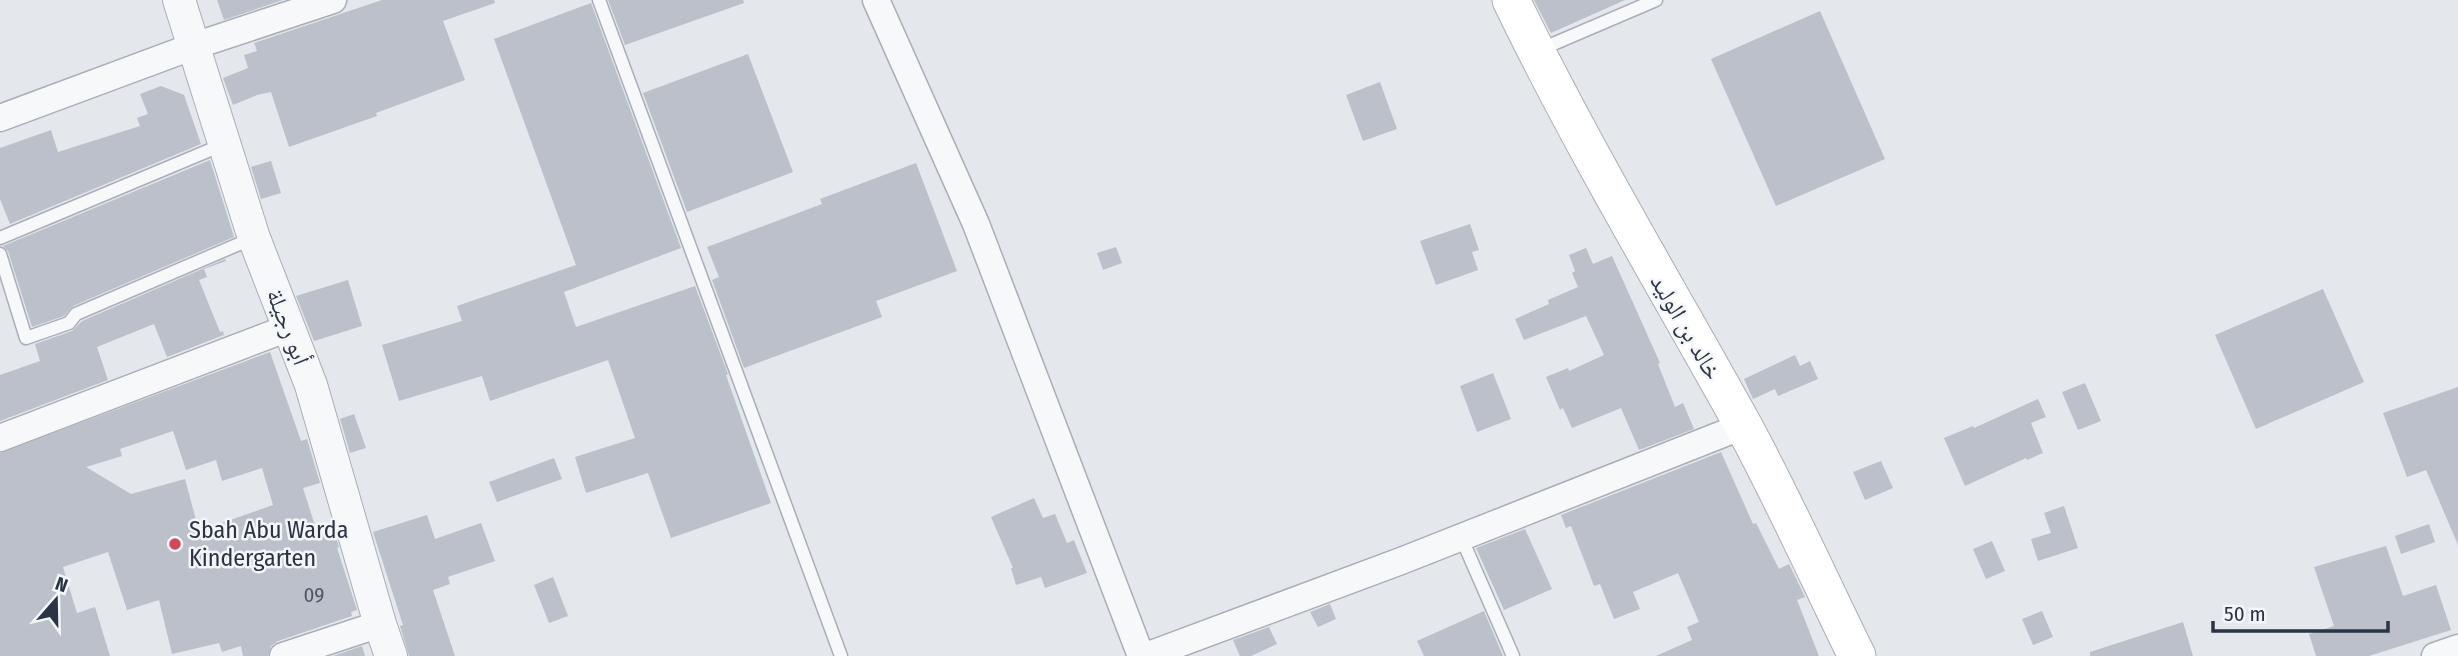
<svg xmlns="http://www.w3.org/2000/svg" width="2458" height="656" font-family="'Fira Sans Condensed','Noto Naskh Arabic',sans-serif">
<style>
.building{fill:#bbc0ca;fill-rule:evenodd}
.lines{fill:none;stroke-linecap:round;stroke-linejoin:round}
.service-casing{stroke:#a9aeb7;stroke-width:15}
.minor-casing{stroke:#a9aeb7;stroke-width:29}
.tertiary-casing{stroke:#a9aeb7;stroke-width:34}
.secondary-casing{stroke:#a9aeb7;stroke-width:39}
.service{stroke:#f7f8fa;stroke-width:12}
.minor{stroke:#f7f8fa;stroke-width:26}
.tertiary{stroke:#f7f8fa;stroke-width:32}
.secondary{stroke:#fff;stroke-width:37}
.poi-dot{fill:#d1495b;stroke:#f4f6f9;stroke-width:2.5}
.labels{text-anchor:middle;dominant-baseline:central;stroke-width:5;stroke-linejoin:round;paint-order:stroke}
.number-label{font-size:21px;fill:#4f5766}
.street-label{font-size:24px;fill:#2b3445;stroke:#f4f6f9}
.poi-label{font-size:24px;fill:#2b3445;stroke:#f4f6f9;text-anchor:start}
</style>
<rect width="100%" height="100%" fill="#e4e7ec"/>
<path class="building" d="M217,0H283L224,20Z
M382,0H494L495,3L443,21L465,80L376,113L377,116L289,147L271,92L257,95L233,105L223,78L248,68L244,55L257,51L254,43Z
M608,0H743L744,3L625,45Z
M1534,0H1625L1551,33Z
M591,3L681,248L564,292L576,327L695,286L728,374L726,375L771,503L671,538L648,473L586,493L575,457L635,438L608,360L490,401L482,376L399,401L382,345L462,321L457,306L576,265L494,39Z
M1820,11L1885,159L1776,206L1711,59Z
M748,54L793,172L687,212L643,93Z
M1380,82L1397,129L1363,141L1346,95Z
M161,86L184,95L201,144L10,224L0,199V148L51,130L58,152L140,126L137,118L148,114L140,94Z
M210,160L234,237L73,306L64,316L32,327L8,251L3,246Z
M271,161L281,193L261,199L251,167Z
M916,163L957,271L876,301L882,317L744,368L712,280L719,277L707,247L822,204L820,199Z
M1470,224L1479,250L1472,252L1478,270L1436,285L1420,241Z
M1116,247L1122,263L1103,270L1097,253Z
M1586,248L1593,264L1612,256L1660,363L1658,364L1675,407L1683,403L1694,429L1639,450L1621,408L1572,428L1563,408L1560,410L1546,377L1568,368L1569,371L1604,355L1586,316L1524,340L1515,319L1549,304L1548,300L1578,287L1572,273L1575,271L1569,255Z
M225,259L226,261L204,269L207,277L199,280L220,332L223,331L224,335L167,357L154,324L97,347L108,380L0,421V375L40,361L35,344L72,331L82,321Z
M348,280L362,326L314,341L296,296Z
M2323,289L2364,382L2256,429L2215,335Z
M270,352L301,441L307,439L320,483L303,488L318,535L334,530L339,547L337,548L357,610L351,612L352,616L278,641L271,646L268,656H243L241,646L222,652L219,643L172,654L159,600L127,610L108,552L63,567L77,613L95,607L110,656H0V453ZM173,431L186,470L216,460L222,481L262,468L273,505L199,531L185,479L131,494L86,467L122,456L120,449Z
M1795,355L1800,366L1810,361L1818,379L1778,396L1775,389L1753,399L1744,379Z
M1493,373L1511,419L1477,432L1460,386Z
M2085,383L2101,421L2078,430L2062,392Z
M2458,387V545L2426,470L2407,477L2383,413Z
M2038,399L2046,417L2031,423L2043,453L2027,460L2026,458L1965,486L1944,438L1973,426L1974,428Z
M354,414L366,448L350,453L340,419Z
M1721,452L1753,524L1756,523L1779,569L1789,564L1805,597L1797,600L1819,656H1656L1692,640L1687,627L1699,622L1678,573L1633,592L1640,609L1614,619L1600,584L1594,586L1571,526L1566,528L1561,515Z
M554,458L562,479L497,502L489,482Z
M1881,461L1893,488L1865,500L1853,472Z
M1034,498L1043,518L1055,514L1067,543L1074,540L1087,573L1045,588L1041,577L1016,585L1011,568H1013L991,517Z
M2064,506L2078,548L2038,561L2031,539L2051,533L2044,513Z
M427,515L435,539L481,523L495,561L448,577L450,584L433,590L455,656H409L400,626L403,625L373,532Z
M2429,524L2435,542L2401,554L2395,536Z
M1525,529L1552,589L1504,610L1476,548Z
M1992,541L2005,571L1986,579L1973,549Z
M2386,546L2403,596L2436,585L2451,630L2369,656H2316L2309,634L2334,626L2314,567Z
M553,577L568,616L549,623L534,585Z
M1330,604L1336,619L1318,627L1310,612Z
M1484,611L1503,656H1424L1417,641Z
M2042,611L2053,637L2033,645L2022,619Z
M2183,622L2193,656H2090V652Z
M1269,627L1277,644L1251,656H1240L1233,640Z
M362,646L365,656H333Z"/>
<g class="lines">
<g class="service-casing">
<path id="service" d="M599,0L841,656
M1539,50L1656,0
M0,238L222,145
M0,254L26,338L69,323L76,314L253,238
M1461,537L1513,656"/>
</g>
<g class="minor-casing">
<path id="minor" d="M876,0L976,224L1141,656
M0,118L194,46L333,0
M0,438L288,328
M283,656L380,624
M1146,656L1401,561L1743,426
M2435,656L2458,648"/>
</g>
<g class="tertiary-casing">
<path id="tertiary" d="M179,0L254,238L311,385L380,624L391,656"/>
</g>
<g class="secondary-casing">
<path id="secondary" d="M1511,0C1581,145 1664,283 1742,423C1783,498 1819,579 1857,656"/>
</g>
<use href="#service" class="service"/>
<use href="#minor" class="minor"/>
<use href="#tertiary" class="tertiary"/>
<use href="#secondary" class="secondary"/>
</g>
<circle class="poi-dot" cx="175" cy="544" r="7"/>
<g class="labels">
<g class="number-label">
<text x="314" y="595">09</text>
</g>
<g class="street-label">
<text transform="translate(288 327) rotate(69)">أبو رجيلة</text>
<text transform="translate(1686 327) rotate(60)">خالد بن الوليد</text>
</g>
<g class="poi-label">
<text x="189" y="530">Sbah Abu Warda<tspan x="189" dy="28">Kindergarten</tspan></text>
</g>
</g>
<g transform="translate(56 600) rotate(20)" stroke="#f4f6f9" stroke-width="5" paint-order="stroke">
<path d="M0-5L12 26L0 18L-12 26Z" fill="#2b3445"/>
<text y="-10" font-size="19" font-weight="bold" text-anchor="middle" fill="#2b3445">N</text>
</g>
<path d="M2213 621v10h175v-10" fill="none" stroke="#2b3445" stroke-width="3.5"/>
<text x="2224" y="621" font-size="21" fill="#2b3445" stroke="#f4f6f9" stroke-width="5" paint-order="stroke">50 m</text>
</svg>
